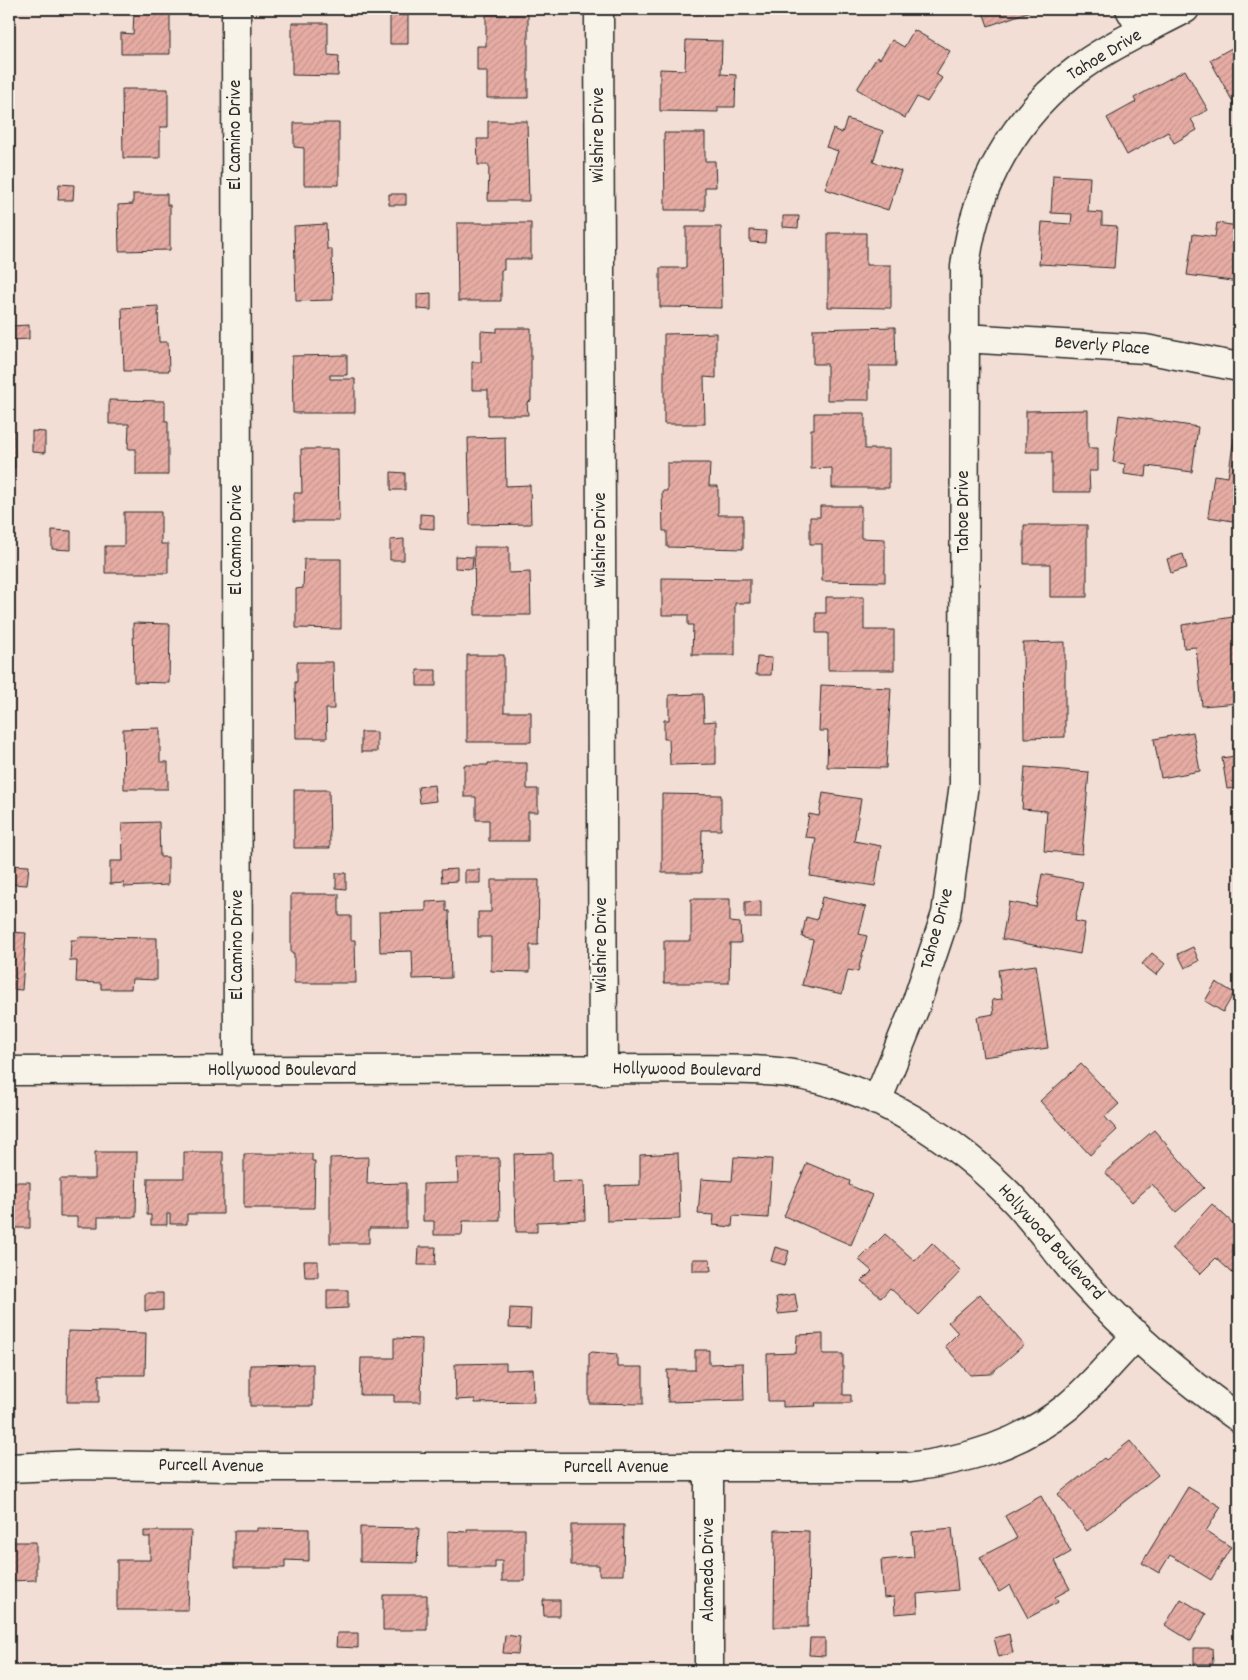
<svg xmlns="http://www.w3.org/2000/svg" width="1248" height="1680" font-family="Dekko,sans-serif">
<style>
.building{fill:url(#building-hatch);stroke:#2b2b2b}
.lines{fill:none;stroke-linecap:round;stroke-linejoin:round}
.minor-casing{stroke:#2b2b2b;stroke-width:31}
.minor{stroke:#f7f3e8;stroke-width:28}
.labels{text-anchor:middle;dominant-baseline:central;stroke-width:5;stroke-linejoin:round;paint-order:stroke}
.street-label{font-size:19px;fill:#2b2b2b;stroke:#f7f3e8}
</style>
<defs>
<pattern id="building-hatch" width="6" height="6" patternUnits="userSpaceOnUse" patternTransform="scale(1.25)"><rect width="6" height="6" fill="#e6aca4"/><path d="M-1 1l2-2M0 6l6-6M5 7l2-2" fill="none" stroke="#c5948d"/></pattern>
</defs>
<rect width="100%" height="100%" fill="#f2ded4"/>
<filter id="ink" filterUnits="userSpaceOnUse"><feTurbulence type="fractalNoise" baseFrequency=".02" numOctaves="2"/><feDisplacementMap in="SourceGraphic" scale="10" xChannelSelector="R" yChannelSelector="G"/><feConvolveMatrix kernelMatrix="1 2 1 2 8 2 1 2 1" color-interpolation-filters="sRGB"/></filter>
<g filter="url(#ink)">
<path class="building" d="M134,9H168V12L170,13V54H121V33L133,34Z
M663,9H703V13L663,14Z
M982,9H1036L988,26Z
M390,15H408V44H390Z
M486,15H528V98H487V71H477V46H486Z
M292,23H328V55L339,56L338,76L292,75Z
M914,30L950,51L936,74L942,78L927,102L917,97L905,118L857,89L877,57L880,59L892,40L904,47Z
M686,40L722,41L721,74L736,75L735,107H718V112L660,111V69L685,70Z
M1239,44V113L1210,60Z
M1185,70L1208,110L1191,119L1197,130L1174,143L1168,132L1127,155L1107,118L1136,102L1134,98Z
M122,89H168V127H160V158H123Z
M847,119L883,131L873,162L901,171L888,210L825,189L838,151L826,147L833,129L842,133Z
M488,121H527L529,201H488L489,165H478L477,139H488Z
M294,123H339V185H304V148L294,147Z
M664,133H705V161H715L716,187H705V210H665Z
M1053,175L1090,177L1088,212L1102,213V225L1117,226L1114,268L1039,264L1042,222L1071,224L1072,214L1051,213Z
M59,184L74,185L73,200H58Z
M133,194H167V205H170V250L119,251L118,205L133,204Z
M389,194H406V205H389Z
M783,216H799L798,228L783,227Z
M457,223H531V259H504V270H501V301H458Z
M1217,223L1239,226V282L1187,275L1193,234L1215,237Z
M326,224L327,249H332L333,300L296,301L294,226Z
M686,227H721L722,308L660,307V268H686Z
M750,230L766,231L765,243L750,242Z
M828,233H866V265H891V308L828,307Z
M431,293V310L417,309V294Z
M158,306L159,342H168L169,371H124L122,308Z
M29,325V339L11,340L10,326Z
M895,327L896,366H869V400H827V364H813V329Z
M497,328H531V401L527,402L528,415H488V390H472V362H481V331L497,332Z
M716,333V378L704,377L705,424H664V334Z
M347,355V375H330V379H355V413H293L292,356Z
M109,400L165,401V421H168V475H136V449H128L129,424H109Z
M1088,410V448H1098V471H1089L1090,492H1052V452H1026V411Z
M814,413H865V449H889V488H832V468L811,469V429H814Z
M1119,415L1198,427L1192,472L1147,466L1146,477L1124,474L1125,464L1113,462Z
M9,430H14L15,468H9Z
M32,431L45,432V453L32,452Z
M505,437L506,486L530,485L531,524L470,525L468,438Z
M1234,438L1239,439V522L1208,517L1214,475L1228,477Z
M301,449H338L339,521H294V493H302Z
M667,463H710L709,486H718V515H743V549L667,547V531H663L662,491H667Z
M391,472L405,473V490H391Z
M820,506H861V538L885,539V582L822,581V544H810V517H820Z
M124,512H161V544H168V573H105V546H124Z
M420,514L434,515V529L420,528Z
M1024,525H1087V597H1050V564H1024Z
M52,530L71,531V550L52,549Z
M404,539V560H390V540Z
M474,547H509V573L530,572L531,615H475Z
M1183,554L1187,568L1171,573L1167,559Z
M455,556L473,557L472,569L455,568Z
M304,559H341V629L296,628V589L303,588Z
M662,578L750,579V603H735V655H692L693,625H688V615H662Z
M826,597H864V630H894V670H828V633H816V613H826Z
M1233,617H1239V703L1202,706L1196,647L1184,648L1182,625Z
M133,623L170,624L169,683L134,682Z
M1065,642V737L1024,738L1023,643Z
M467,655H504V712H531V742H467Z
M757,657L772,658L771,675H756Z
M297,662H333L334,709H326L327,738H296L295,682H297Z
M417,670H436V686H417Z
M821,685L891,688L886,768L827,767L828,731H819Z
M703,694L704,722L716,721V764L670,765L669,739H664V720H669V695Z
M160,728V762H168V789H124L123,729Z
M361,732H377V752H361Z
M1193,732L1200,771L1161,778L1154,739Z
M1239,743V788L1227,789L1222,758L1235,756L1233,744Z
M488,763H527V789H538V812H528V841H489V820H476V797H464V765H488Z
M1025,767L1089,772L1082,854L1044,851L1047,811L1022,809Z
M434,785L436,801L420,803L418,787Z
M294,790H329L330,848H294Z
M823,793L861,799L854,841L881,846L875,886L810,876L816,838L805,837L809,814L819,816Z
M662,794L721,795V830H702L701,873H662Z
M159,822L160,857H168V885L124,887V883L110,884V861H123L122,823Z
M9,865L29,866L27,885L9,884Z
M457,869V881L442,882L441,870Z
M465,870H480V883H465Z
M336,873H346V889L336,888Z
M1042,874L1083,882L1075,921L1085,923L1080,954L1002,939L1009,902L1036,907Z
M491,880H539L538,945H530V972L491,971V937H478V912H491Z
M291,894H339V916H351V940H355L356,983H294V953H291Z
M822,897L866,907L859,934L867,936L858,972L848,970L842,994L802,985L813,940L802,937L806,917L817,920Z
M691,899H730V922L740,923L741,943H730L729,983H664V941H691Z
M446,901V911H449L451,978L413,979L412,951L380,952L379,912L426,911V902Z
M761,901V918H745V902Z
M9,932L26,933L22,990L9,989Z
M78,937L157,938V980L132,979L131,989H101V983L76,982L77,961H70L71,940H77Z
M1193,947L1199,961L1185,968L1178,954Z
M1152,953L1165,964L1156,975L1142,964Z
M1036,965L1048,1048L983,1057L977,1017L994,1014L992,1000L1002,999L998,970Z
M1216,982L1234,993L1223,1012L1205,1001Z
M1081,1064L1119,1104L1105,1117L1117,1130L1090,1155L1040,1101Z
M1154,1130L1204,1188L1176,1212L1152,1184L1132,1202L1105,1172Z
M95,1152H137L136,1217H98V1227H77V1217H60V1179H95Z
M184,1152H223V1214H187V1224H170V1214H167V1225H151V1215H147L148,1178H184Z
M552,1153V1182L584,1181L585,1220L537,1222V1232H516L514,1154Z
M678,1153L680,1219L607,1221L606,1186L640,1185V1155Z
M244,1154H312V1161H315L314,1208H244Z
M368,1157L367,1184L406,1183V1228H369V1243H330V1158Z
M734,1157L772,1159L768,1218L733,1216L732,1227L713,1225L714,1215L698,1214L701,1179L732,1181Z
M457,1158H499L500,1221H463L462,1235H434V1221H423V1184L458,1183Z
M807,1163L850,1181L849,1185L872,1195L851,1245L784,1216Z
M9,1182H30V1228H9Z
M1212,1204L1236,1226L1239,1223V1279L1216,1258L1200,1274L1172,1248Z
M885,1234L915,1261L932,1243L961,1271L919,1315L890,1288L881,1298L862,1281L872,1271L859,1260Z
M419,1247H436L435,1265H418Z
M775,1247L789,1251L785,1265L771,1261Z
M693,1259H710L711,1271H693Z
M304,1261H318V1277H305Z
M327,1290H348V1308L327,1309Z
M145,1293H163V1310L145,1311Z
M795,1294L798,1312L778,1314L776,1297Z
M980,1294L1024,1345L990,1374L970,1375L945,1346L958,1333L948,1322Z
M510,1308L531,1309L530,1329L509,1328Z
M68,1331L146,1333L145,1375H99V1402H67Z
M823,1334V1354H843V1395H851V1403H815L816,1406L783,1407V1401H768L767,1354L796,1353L797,1335Z
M394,1338L422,1339L421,1402H394V1395H360L361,1358H394Z
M695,1350H709V1364L743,1363L744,1400L668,1402L667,1370H695Z
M592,1352L617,1354V1367H643V1404L589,1403V1354Z
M506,1363V1370L533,1369L534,1402L475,1403V1399L456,1400L455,1364Z
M313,1364V1406H250V1365Z
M1130,1441L1158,1475L1087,1531L1058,1494L1104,1458L1106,1460Z
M1188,1487L1221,1507L1206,1531L1231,1547L1211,1580L1170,1555L1159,1573L1142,1563Z
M1041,1496L1071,1552L1055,1561L1070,1589L1055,1597L1058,1602L1028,1618L1010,1585L999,1592L980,1557L1017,1538L1005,1516Z
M571,1525H624L623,1575H599V1565H571Z
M360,1527L419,1528L417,1563L360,1562Z
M257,1528L309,1529V1561L285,1560V1568H234V1531H257Z
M952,1528L958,1590L917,1594L918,1612L895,1614L894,1597L884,1598L881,1560L914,1557L912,1532Z
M467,1529H525V1581H502V1561H495V1568H448V1531L467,1532Z
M775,1530L809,1531L808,1627H774Z
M144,1531H191L188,1610H117V1560H150V1537H144Z
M9,1542H36V1580L9,1581Z
M383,1595H427V1630H383Z
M1181,1599L1206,1614L1191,1641L1165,1625Z
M543,1600H560V1616H544Z
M337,1633H358V1648L336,1647Z
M1009,1634L1013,1653L999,1657L994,1638Z
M505,1635L520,1637L518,1654L503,1653Z
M810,1638H825V1656L809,1655Z
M1194,1648H1212L1213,1664H1194Z
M236,1668L251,1669V1671H236Z
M264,1668L285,1669V1671H264Z
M395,1668H410V1671H395Z"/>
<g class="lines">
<g class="minor-casing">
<path id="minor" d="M236,9L238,1071
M599,9L603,1071
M1130,9L1143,32
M964,338L1145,349L1239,367
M9,1071L677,1069C713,1070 752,1068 787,1073C873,1085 959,1141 1017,1203C1039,1227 1058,1254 1080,1279C1126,1330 1181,1378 1239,1418
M877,1101L914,1010L946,914L964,784L965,267C975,186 1014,115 1082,66C1113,44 1151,27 1185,9
M9,1468L77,1465L238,1467H909C967,1460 1022,1444 1067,1407C1092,1386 1114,1359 1137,1335
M709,1468V1671"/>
</g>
<use href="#minor" class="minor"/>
</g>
</g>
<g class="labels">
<g class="street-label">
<text transform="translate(1105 56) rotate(-31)">Tahoe Drive</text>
<text transform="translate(236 135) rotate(-90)">El Camino Drive</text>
<text transform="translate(599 135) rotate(-90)">Wilshire Drive</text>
<text transform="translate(1102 347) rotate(4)">Beverly Place</text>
<text transform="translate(964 512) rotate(-90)">Tahoe Drive</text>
<text transform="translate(237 540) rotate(-90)">El Camino Drive</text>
<text transform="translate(601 540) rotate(-90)">Wilshire Drive</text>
<text transform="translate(938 929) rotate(-75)">Tahoe Drive</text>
<text transform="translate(238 945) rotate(-90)">El Camino Drive</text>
<text transform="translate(602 945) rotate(-90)">Wilshire Drive</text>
<text x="282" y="1071">Hollywood Boulevard</text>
<text transform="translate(687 1071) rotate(1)">Hollywood Boulevard</text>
<text transform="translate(1050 1243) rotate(48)">Hollywood Boulevard</text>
<text transform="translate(211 1467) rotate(1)">Purcell Avenue</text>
<text x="616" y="1468">Purcell Avenue</text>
<text transform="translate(709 1570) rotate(-90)">Alameda Drive</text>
</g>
</g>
<rect width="1248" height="1680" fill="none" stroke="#f7f3e8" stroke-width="30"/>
<rect x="15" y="15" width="1218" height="1650" fill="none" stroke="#2b2b2b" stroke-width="2" filter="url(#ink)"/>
</svg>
